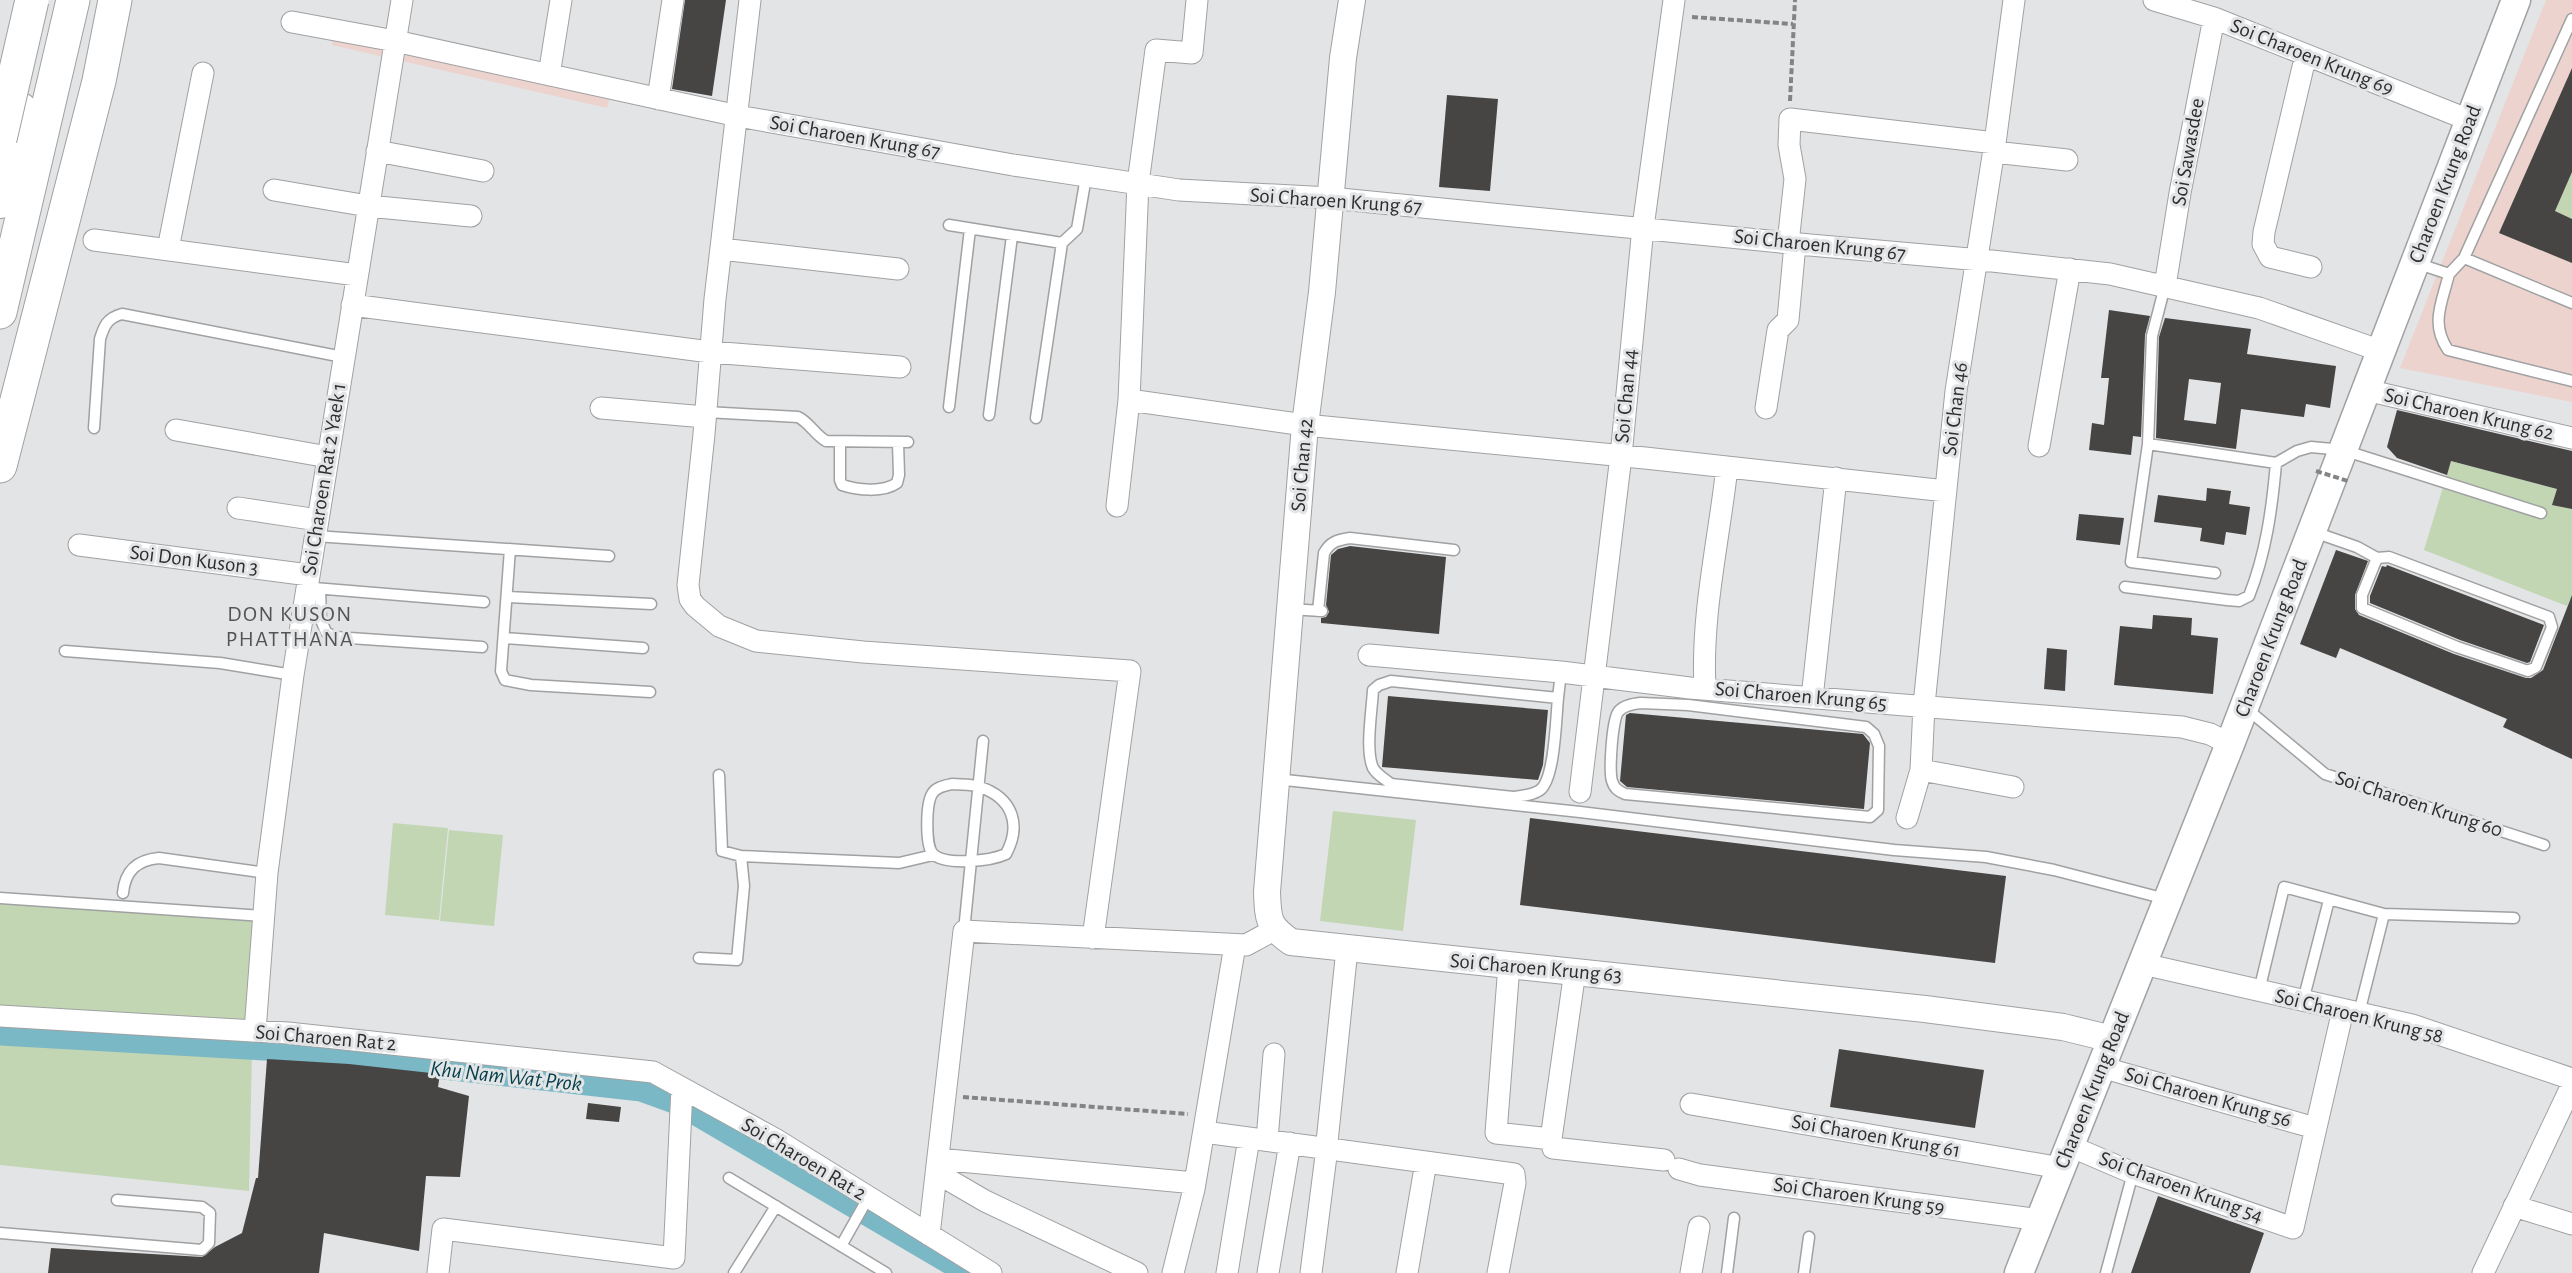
<svg xmlns="http://www.w3.org/2000/svg" width="2572" height="1273" font-family="'Alegreya Sans',sans-serif">
<style>
.commercial{fill:#edd3ce}
.green{fill:#c2d6b3}
.lines{fill:none;stroke-linecap:round;stroke-linejoin:round}
.canal{stroke:#7bb8c6;stroke-width:21}
.building{fill:#474543;fill-rule:evenodd}
.service-casing{stroke:#a0a1a3;stroke-width:13}
.minor-casing{stroke:#a0a1a3;stroke-width:23}
.tertiary-casing{stroke:#a0a1a3;stroke-width:28}
.secondary-casing{stroke:#a0a1a3;stroke-width:31}
.primary-casing{stroke:#a0a1a3;stroke-width:34}
.motorway-casing{stroke:#a0a1a3;stroke-width:35}
.path{stroke:#838485;stroke-width:4;stroke-dasharray:6 3;stroke-linecap:butt}
.service{stroke:#fff;stroke-width:10}
.minor{stroke:#fff;stroke-width:21}
.tertiary{stroke:#fff;stroke-width:26}
.secondary{stroke:#fff;stroke-width:28}
.primary{stroke:#fff;stroke-width:32}
.motorway{stroke:#fff;stroke-width:33}
.motorway-bridge-casing{stroke:#a0a1a3;stroke-width:35;stroke-linecap:butt}
.path-bridge{stroke:#838485;stroke-width:4;stroke-dasharray:6 3;stroke-linecap:butt}
.motorway-bridge{stroke:#fff;stroke-width:33}
.labels{text-anchor:middle;dominant-baseline:central;stroke-width:6;stroke-linejoin:round;paint-order:stroke}
.street-label{font-size:21px;fill:#2e2e2f;stroke:#e2e4e6}
.neighbourhood-label{font-size:22px;letter-spacing:1.5px;fill:#525455;stroke:#e2e4e6}
.water-label{font-size:22px;font-style:italic;fill:#05404a;stroke:#e2e4e6}
</style>
<rect width="100%" height="100%" fill="#e2e4e6"/>
<path class="commercial" d="M2546,0H2572V402L2400,368Z
M334,32L610,95L607,108L332,45Z"/>
<path class="green" d="M2572,172V219L2555,211Z
M2451,461L2572,493V595L2567,606L2424,550Z
M1333,811L1416,820L1403,931L1320,921Z
M393,823L448,828L439,920L385,915Z
M449,830L503,835L494,926L440,921Z
M0,894L255,911L249,1191L0,1165Z"/>
<g class="lines">
<path class="canal" d="M0,1035L282,1051L641,1091L677,1104L965,1273"/>
</g>
<path class="building" d="M685,0H726L712,96L672,89Z
M2572,68V172L2555,211L2572,219V263L2499,233Z
M1447,95L1498,99L1490,191L1439,187Z
M2109,310L2150,316L2145,335L2141,437L2133,436L2131,455L2089,450L2092,423L2104,425L2109,378H2101Z
M2165,318L2251,329L2247,354L2336,366L2330,408L2306,404L2304,417L2241,409L2236,449L2156,438L2159,337ZM2189,379L2221,383L2216,424L2184,420Z
M2397,410L2572,451V509L2552,505L2557,489L2451,461L2447,475L2397,458L2387,447Z
M2207,488L2231,491L2229,504L2250,507L2246,535L2226,532L2224,545L2200,541L2202,528L2154,522L2158,495L2206,501Z
M2079,514L2124,518L2120,545L2076,540Z
M1350,546L1446,557L1439,634L1321,623V618L1326,617L1329,612L1326,605L1331,555L1338,549Z
M2336,550L2368,561L2355,595V609L2359,615L2454,654L2526,678H2531L2543,670L2572,595V759L2503,727L2507,719L2340,648L2336,658L2300,644Z
M2387,565L2544,625L2530,662L2527,663L2460,640L2370,603V596L2382,566L2386,567Z
M2153,615L2192,618L2191,635L2218,638L2213,694L2114,685L2120,626L2152,629Z
M2047,648L2067,650L2065,691L2044,689Z
M1388,696L1548,710L1543,765L1538,780L1382,767Z
M1630,713L1863,734L1870,743L1864,809L1627,787L1620,781L1626,715Z
M1530,818L2006,876L1995,963L1520,905Z
M1839,1049L1984,1070L1975,1128L1830,1107Z
M267,1059L349,1064L440,1074L438,1087L469,1096L460,1177L426,1176L419,1251L324,1233L319,1273H48L51,1248L202,1257L215,1247L242,1233L256,1178H258Z
M588,1103L621,1107L619,1122L586,1119Z
M2158,1196L2264,1233L2250,1273H2131Z"/>
<g class="lines">
<g class="service-casing">
<path id="service" d="M949,225L1062,243L1077,229L1086,177
M2464,258L2572,19
M2416,263L2449,274L2464,258L2572,303
M2449,274C2442,303 2430,323 2448,350L2572,381
M2165,286L2152,336L2148,444L2131,562L2215,573
M949,407L970,229
M706,412L798,417C809,422 815,435 826,441L908,442
M989,415L1012,236
M1036,418L1062,243
M94,428L100,339C104,326 107,318 122,314L343,357
M840,442V480L842,485C857,490 883,493 897,483L899,475L898,443
M2148,444L2276,463L2297,451L2311,447L2343,450L2541,513
M2314,532L2357,547L2377,558
M315,536L609,556
M510,549L501,671L505,680L531,685L650,692
M2389,557L2549,617L2552,627L2536,667L2528,671L2457,647L2362,608V595L2377,558Z
M2125,587L2227,600L2239,601L2249,596C2266,553 2272,509 2276,463
M314,588L484,602
M320,589L321,620L326,632L335,637L482,647
M507,597L651,604
M1289,609L1322,611
M1318,611L1324,553C1330,542 1337,540 1350,538L1454,550
M504,638L643,648
M65,651L220,663L293,675
M1558,698C1556,717 1555,779 1540,790C1533,795 1522,796 1513,797L1391,784C1385,779 1377,775 1373,768C1365,750 1372,710 1373,690L1379,685L1391,681L1558,698L1561,672
M1641,703L1688,705L1866,727L1874,734L1879,746L1878,810L1870,817L1625,794C1618,791 1614,788 1612,781C1609,771 1612,717 1619,711C1624,705 1633,704 1641,703Z
M2247,709L2325,774L2544,845
M1276,779L1580,812L1894,850L1986,857L2054,870L2166,899
M952,784C961,785 972,784 980,787C1012,798 1022,824 1006,854C991,861 945,866 933,854C925,846 926,804 932,794C936,787 944,786 952,784Z
M741,856L899,863L933,855
M123,893C125,871 137,860 159,858L267,873
M0,898L264,916
M2384,914L2514,918
M964,931L983,741
M699,958L737,960L744,886L741,856L722,851L719,775
M2259,991L2284,887L2384,914L2359,1013
M2303,1001L2329,900
M729,1178L886,1273
M0,1233L202,1250L209,1243L210,1213L202,1207L117,1200
M841,1246L868,1198
M734,1273L776,1206
M1727,1273L1734,1218
M1804,1273L1809,1237
M2106,1273L2133,1173"/>
</g>
<g class="minor-casing">
<path id="minor" d="M750,0L715,299L704,434L688,585L690,599L695,606L719,626L756,641L863,652L1130,671L1093,938
M2154,0L2214,18L2469,120
M292,22L395,41L738,116L1013,165L1179,190L1330,198L1810,245L1992,261L2110,274L2259,308L2381,351
M2309,56L2303,67L2264,232L2263,244L2270,257L2311,267
M549,75L561,0
M658,99L673,0
M377,151L483,171
M1994,152L2067,160
M274,190L368,206L471,216
M94,240L357,275
M1788,243L1795,179L1789,145L1790,119L1995,143
M168,249L203,73
M721,249L898,269
M2165,286L2180,193L2214,18
M352,305L710,352L900,367
M2366,390L2572,438
M1129,400L1305,425L1645,458L1946,491
M601,408L705,417
M1766,408L1778,330L1788,320L1795,244
M176,430L328,457
M2039,446L2070,269
M1117,506L1129,400L1138,183L1156,50L1192,53L1197,0
M238,508L318,520
M79,545L309,575
M1369,655L1561,672L1690,688L2182,727L2210,734L2230,744
M1705,688C1701,614 1719,540 1727,467
M1812,698L1836,478
M1921,770L2013,787
M1580,792L1621,456L1643,227L1674,0
M1907,818L1921,770L1924,705L1956,391L1995,143L2014,0
M2143,964L2412,1025L2572,1079
M1509,965L1496,1133L1551,1139
M1575,971L1551,1139L1553,1148L1664,1160
M0,1016L288,1033L653,1072L775,1139L991,1273
M255,1031L267,873L293,675L402,0
M2101,1067L2315,1128
M1691,1104L2061,1168
M1204,1132L1514,1174L1515,1183L1498,1273
M1267,1140L1274,1054
M1327,1142L1347,949
M2070,1146L2133,1173L2293,1228L2343,1010
M938,1159L1195,1183
M1679,1169L1700,1175L2040,1220
M937,1173L985,1201L1137,1273
M2514,1206L2572,1224
M929,1235L964,931L1246,945L1274,930
M438,1273L443,1229L674,1258L682,1088
M1173,1273L1194,1189L1235,945
M1227,1273L1249,1138
M1268,1273L1290,1143
M1311,1273L1327,1148
M1407,1273L1426,1162
M1691,1273L1699,1227
M2483,1273L2572,1085"/>
</g>
<g class="tertiary-casing">
<path id="tertiary" d="M1352,0L1343,58L1322,292L1305,425L1267,892C1268,920 1268,926 1291,942L1925,1009L2063,1027L2112,1039"/>
</g>
<g class="secondary-casing">
<path id="secondary" d="M2019,1273L2230,744L2516,0"/>
</g>
<g class="primary-casing">
<path id="primary" d="M0,202L21,109"/>
</g>
<g class="motorway-casing">
<path id="motorway" d="M0,312L73,0
M0,466L99,81L115,0"/>
</g>
<path class="path" d="M1692,17L1793,24
M1790,101L1795,0
M963,1097L1188,1114"/>
<use href="#service" class="service"/>
<use href="#minor" class="minor"/>
<use href="#tertiary" class="tertiary"/>
<use href="#secondary" class="secondary"/>
<use href="#primary" class="primary"/>
<use href="#motorway" class="motorway"/>
<g class="motorway-bridge-casing">
<path id="motorway-bridge" d="M0,139L32,0"/>
</g>
<path class="path-bridge" d="M2316,471L2348,481"/>
<use href="#motorway-bridge" class="motorway-bridge"/>
</g>
<g class="labels">
<g class="street-label">
<text transform="translate(2312 57) rotate(22)">Soi Charoen Krung 69</text>
<text transform="translate(855 137) rotate(10)">Soi Charoen Krung 67</text>
<text transform="translate(2188 152) rotate(-80)">Soi Sawasdee</text>
<text transform="translate(2445 184) rotate(-69)">Charoen Krung Road</text>
<text transform="translate(1336 201) rotate(4)">Soi Charoen Krung 67</text>
<text transform="translate(1820 245) rotate(6)">Soi Charoen Krung 67</text>
<text transform="translate(1626 396) rotate(-85)">Soi Chan 44</text>
<text transform="translate(1955 409) rotate(-83)">Soi Chan 46</text>
<text transform="translate(2469 414) rotate(13)">Soi Charoen Krung 62</text>
<text transform="translate(1302 465) rotate(-85)">Soi Chan 42</text>
<text transform="translate(324 479) rotate(-81)">Soi Charoen Rat 2 Yaek 1</text>
<text transform="translate(194 560) rotate(7)">Soi Don Kuson 3</text>
<text transform="translate(2271 638) rotate(-69)">Charoen Krung Road</text>
<text transform="translate(1801 696) rotate(5)">Soi Charoen Krung 65</text>
<text transform="translate(2419 804) rotate(18)">Soi Charoen Krung 60</text>
<text transform="translate(1536 968) rotate(5)">Soi Charoen Krung 63</text>
<text transform="translate(2359 1016) rotate(14)">Soi Charoen Krung 58</text>
<text transform="translate(326 1038) rotate(5)">Soi Charoen Rat 2</text>
<text transform="translate(2092 1090) rotate(-68)">Charoen Krung Road</text>
<text transform="translate(2208 1097) rotate(16)">Soi Charoen Krung 56</text>
<text transform="translate(1876 1136) rotate(10)">Soi Charoen Krung 61</text>
<text transform="translate(804 1159) rotate(31)">Soi Charoen Rat 2</text>
<text transform="translate(2181 1187) rotate(20)">Soi Charoen Krung 54</text>
<text transform="translate(1859 1196) rotate(8)">Soi Charoen Krung 59</text>
</g>
<g class="neighbourhood-label">
<text x="290" y="614">DON KUSON<tspan x="290" dy="25">PHATTHANA</tspan></text>
</g>
<g class="water-label">
<text transform="translate(506 1076) rotate(6)">Khu Nam Wat Prok</text>
</g>
</g>
</svg>
